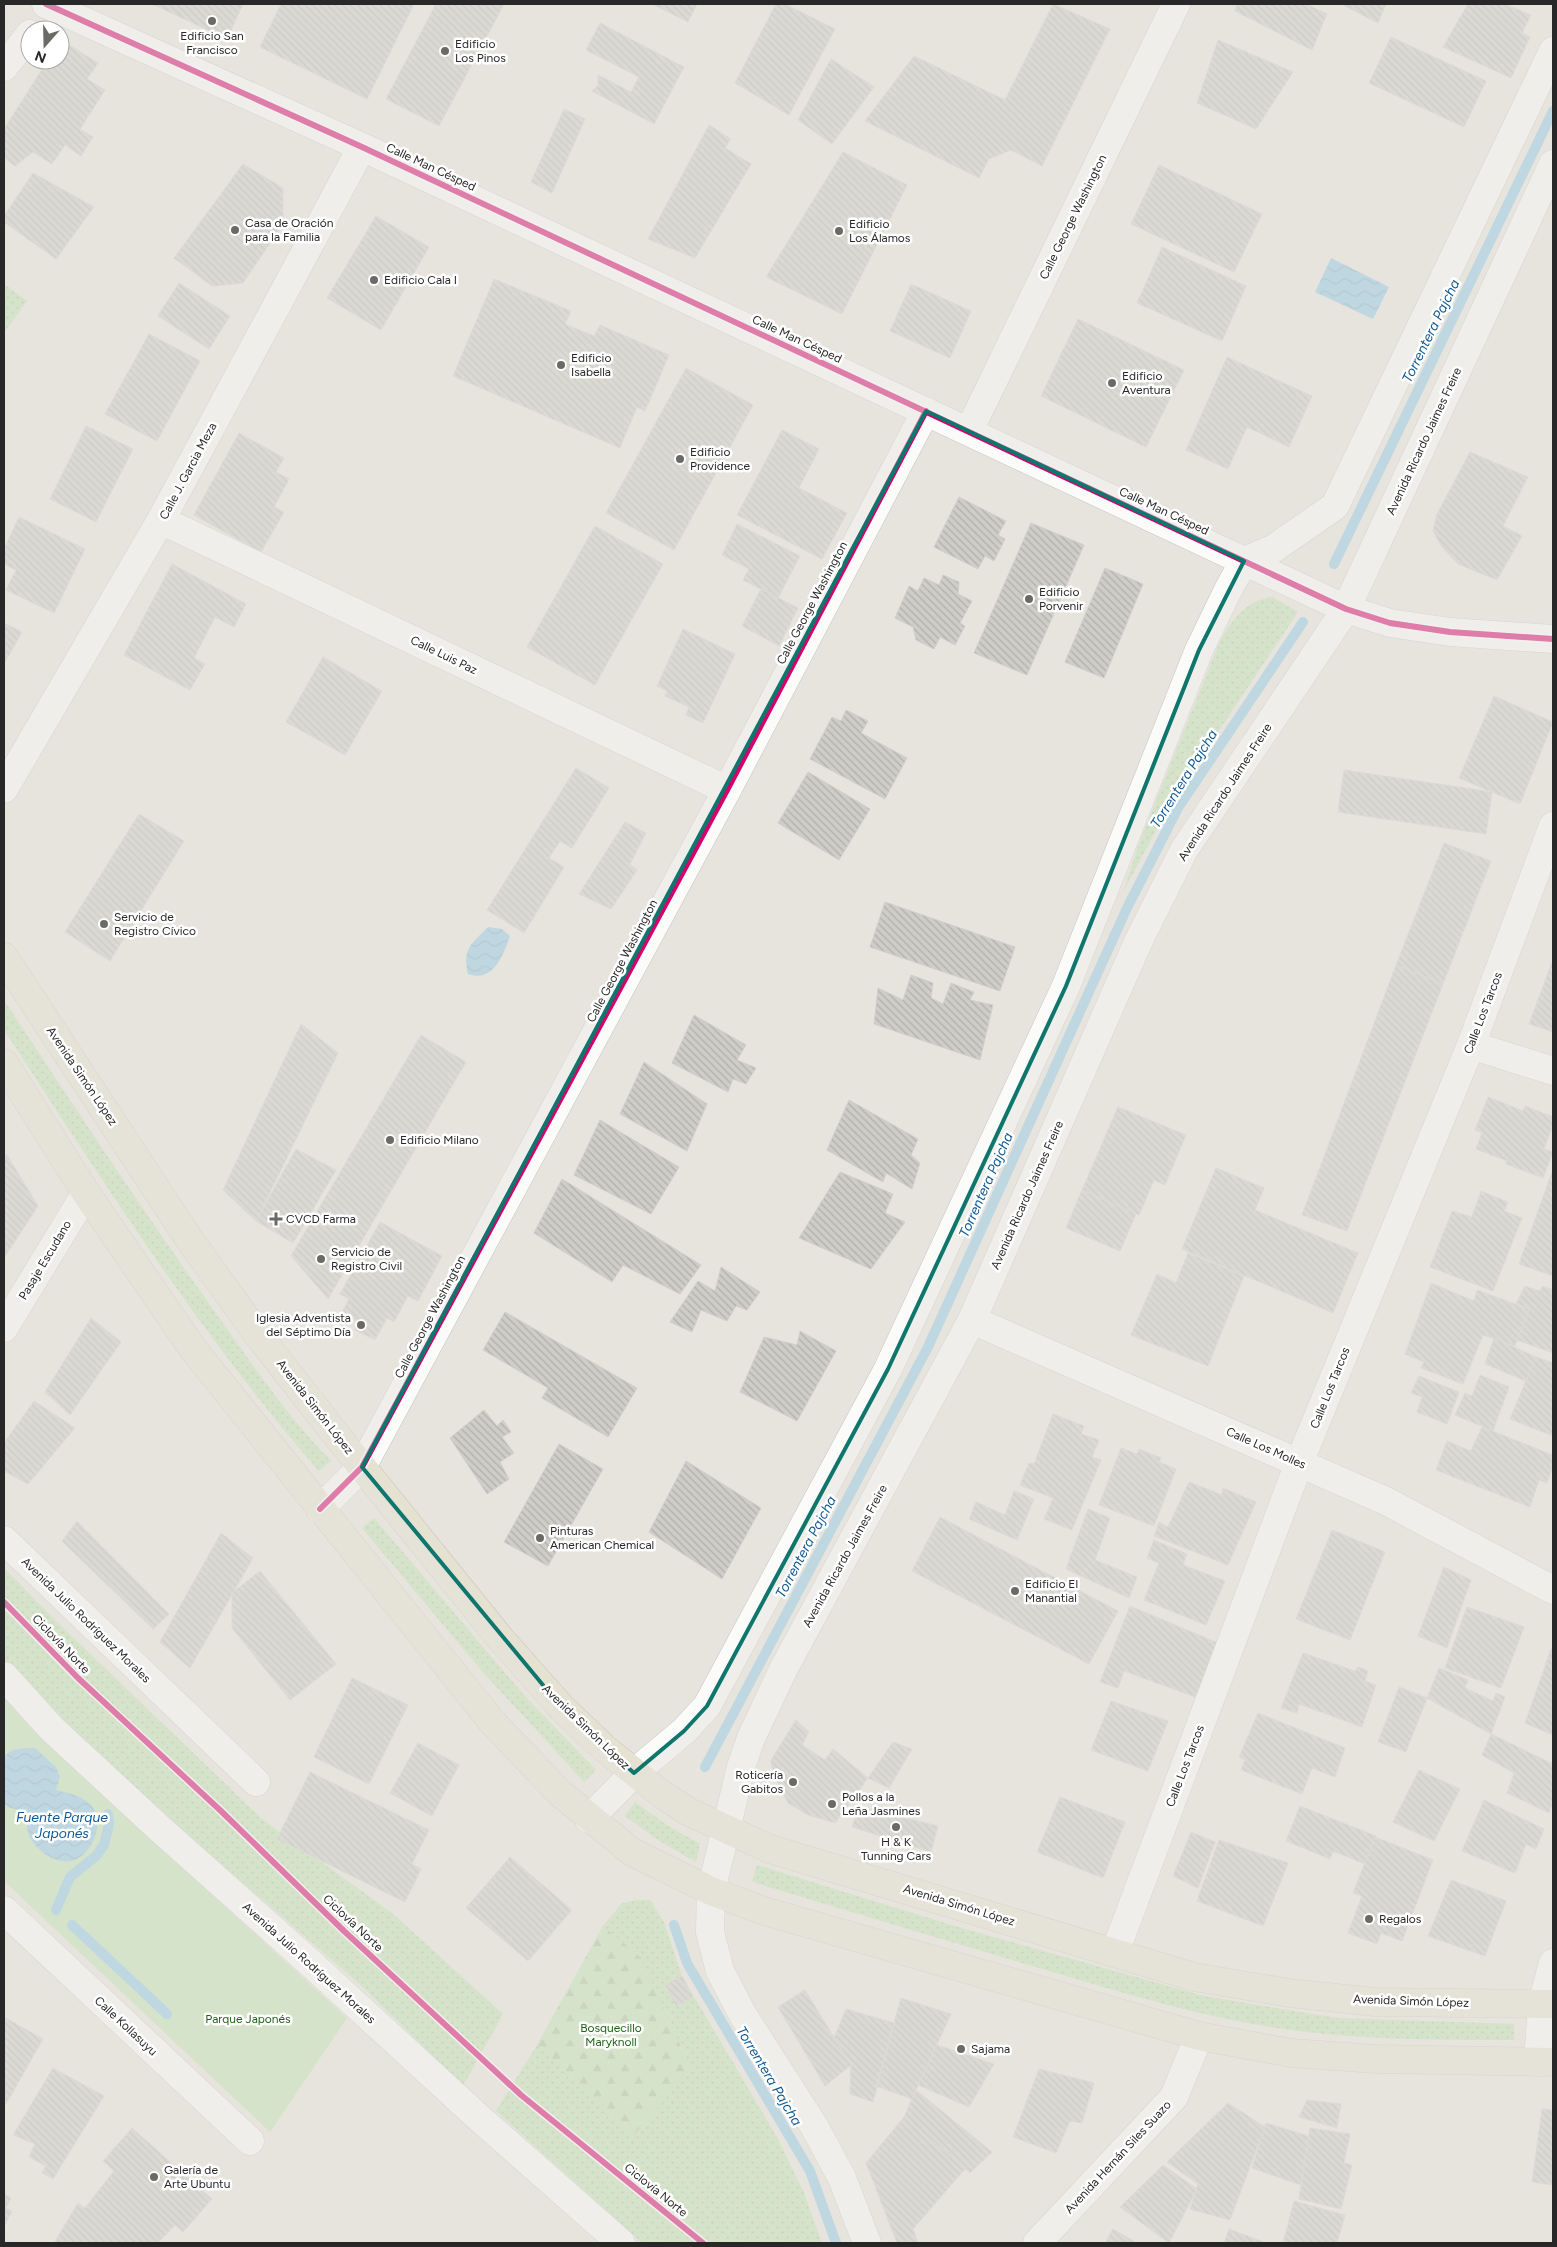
<svg xmlns="http://www.w3.org/2000/svg" width="1557" height="2247" font-family="Figtree,sans-serif">
<style>
.grass{fill:url(#grass-dots)}
.forest{fill:url(#forest-firs)}
.park{fill:#c3e2b6}
.water{fill:url(#water-waves)}
.lines{fill:none;stroke-linecap:round;stroke-linejoin:round}
.stream{stroke:#91c8e7;stroke-width:10}
.building{fill:url(#building-back-hatch);stroke:#d1cfc9}
.minor-casing{stroke:#c4c3c3;stroke-width:29}
.secondary-casing{stroke:#c4c3c3;stroke-width:29}
.primary-casing{stroke:#c3c2c0;stroke-width:29}
.minor{stroke:#fbfbfa;stroke-width:28}
.secondary{stroke:#fbfbfa;stroke-width:28}
.primary{stroke:#e5e2d2;stroke-width:28}
.cycleway-casing{stroke:#fff;stroke-width:9}
.cycleway{stroke:#d6006c;stroke-width:6}
.marked{fill:none;stroke:#0f766e;stroke-width:4;stroke-linejoin:round}
.poi-dot{fill:#6a6a67;stroke:#fff;stroke-width:2}
.labels{text-anchor:middle;dominant-baseline:central;stroke-width:5;stroke-linejoin:round;paint-order:stroke}
.poi-label{font-size:12px;fill:#282828;stroke:#fff;text-anchor:start}
.street-label{font-size:12px;fill:#282828;stroke:#fff}
.park-label{font-size:12px;fill:#22621a;stroke:#fff}
.water-label{font-size:14px;font-style:italic;fill:#105894;stroke:#fff}
</style>
<defs>
<pattern id="grass-dots" width="8" height="8" patternUnits="userSpaceOnUse" patternTransform="scale(1.25)"><rect width="8" height="8" fill="#c3e2b6"/><path d="M2 2h.1M6 6h.1" fill="none" stroke="#a8c29c" stroke-width="1.8" stroke-linecap="round"/></pattern>
<pattern id="forest-firs" width="22" height="20" patternUnits="userSpaceOnUse" patternTransform="scale(1.25)"><rect width="22" height="20" fill="#c3e2b6"/><path d="M5 1l3.5 6h-7zM16 11l3.5 6h-7z" fill="#a8c29c"/></pattern>
<pattern id="water-waves" width="16" height="10" patternUnits="userSpaceOnUse" patternTransform="scale(1.25)"><rect width="16" height="10" fill="#91c8e7"/><path d="M0 5q4-4 8 0t8 0" fill="none" stroke="#7dacc6"/></pattern>
<pattern id="building-back-hatch" width="6" height="6" patternUnits="userSpaceOnUse" patternTransform="scale(1.25)"><rect width="6" height="6" fill="#cfcdc8"/><path d="M-1 5l2 2M0 0l6 6M5-1l2 2" fill="none" stroke="#b2b0ac"/></pattern>
</defs>
<rect width="100%" height="100%" fill="#e6e4dd"/>
<path class="grass" d="M4,284L27,301L4,333Z
M1272,597L1298,612L1172,801L1123,892L1140,841L1220,641C1233,619 1245,601 1272,597Z
M4,1000C71,1102 139,1205 210,1305C247,1357 286,1415 331,1461L319,1471C200,1335 103,1181 4,1030Z
M374,1518L523,1694L596,1770L584,1782L481,1670L362,1528Z
M4,1568L53,1618L262,1819L392,1913L503,2014L463,2086L364,1988L154,1805L57,1716L4,1661Z
M635,1802L667,1825L700,1844L696,1862L658,1840L625,1816Z
M757,1865L958,1927L1204,1996L1337,2018L1514,2024V2040C1435,2040 1356,2040 1277,2028C1196,2016 1117,1991 1039,1968C945,1940 852,1912 759,1884L752,1881Z
M638,1900H650L664,1922L682,1976L778,2139L804,2193L822,2243H642L496,2111L537,2045L603,1926L622,1903Z"/>
<path class="forest" d="M603,1926L641,1958L691,2069L632,2137L537,2045Z"/>
<path class="park" d="M4,1696L39,1736L82,1776L347,2018L270,2132L4,1881Z"/>
<path class="water" d="M1331,258L1389,287L1373,319L1315,292Z
M488,927L502,929L510,936C503,956 493,983 468,974C462,949 471,944 488,927Z
M23,1748H35L56,1767L60,1777L56,1790C67,1793 80,1795 89,1803C105,1818 96,1849 77,1859C59,1868 33,1850 28,1832C26,1827 28,1819 28,1813L8,1807L4,1803V1757L10,1751Z"/>
<g class="lines">
<path class="stream" d="M1334,564L1553,111
M705,1767L928,1347L1127,908L1178,808L1303,622
M56,1910L70,1877L96,1856L104,1845L109,1824L108,1814
M72,1925L167,2014
M674,1925L687,1963L810,2171L836,2243"/>
</g>
<path class="building" d="M152,4H243L227,39Z
M281,4H414L367,99L260,47Z
M436,4H504L439,126L386,99Z
M652,4H697L688,22Z
M776,4H785L835,29L789,115L735,83Z
M1053,4L1110,29L1042,166L1011,150L989,159L979,178L865,121L914,56L1005,100Z
M1237,4H1306L1327,14L1312,50L1235,11Z
M1341,4H1386L1378,23Z
M1468,4H1504L1531,15L1522,33L1530,37L1511,78L1443,47Z
M600,23L684,67L654,124L592,91L598,86V75L631,92L639,77L586,50Z
M1391,37L1486,81L1464,127L1369,83Z
M61,40L98,63L87,79L105,90L80,129L93,137L81,156L65,145L52,164L33,152L15,166L4,158V129L48,60H60Z
M1218,40L1293,72L1256,129L1197,103Z
M831,59L874,87L832,144L798,120Z
M564,109L585,119L552,193L531,182Z
M709,125L731,139L725,148L751,164L695,258L648,239Z
M843,152L907,185L842,314L766,277Z
M243,164L283,188V224L243,283L212,286L174,258Z
M1159,165L1262,214L1234,272L1131,224Z
M33,173L94,207L56,259L4,222V216Z
M376,216L429,247L381,330L327,298Z
M1162,247L1246,286L1222,341L1137,303Z
M494,279L571,311L565,324L594,336L600,325L669,355L645,411L637,407L620,448L453,376Z
M179,283L230,316L209,349L158,316Z
M911,284L971,311L950,358L890,331Z
M1078,319L1184,370L1146,447L1041,396Z
M149,334L200,361L157,441L105,414Z
M1227,357L1312,396L1289,447L1247,427L1228,469L1186,450Z
M686,368L753,405L674,550L606,513Z
M86,426L133,449L96,522L50,499Z
M782,430L819,449L799,488L847,513L822,559L737,515Z
M239,433L284,458L276,472L289,479L274,507L284,512L261,552L194,515Z
M1470,452L1528,477L1503,526L1522,536L1497,580L1458,564L1442,547L1433,531L1437,514Z
M959,497L1006,521L998,535L1005,539L994,561L985,556L978,569L934,547Z
M19,517L85,549L54,613L6,590L16,570L4,564V549Z
M1031,523L1084,545L1027,675L974,653Z
M737,524L800,556L778,598L743,580L749,569L722,555Z
M595,526L663,564L595,685L527,647Z
M172,564L246,604L234,627L215,617L194,658L205,664L190,690L124,655Z
M1105,568L1143,584L1104,678L1065,662Z
M943,575L959,582L958,594L972,601L960,623L965,626L955,645L940,637L934,649L916,640L913,627L895,618L909,586L918,591L924,578L939,585Z
M761,589L798,608L779,646L742,626Z
M4,623L22,632L4,664Z
M683,629L735,654L703,723L686,715L689,707L665,696L667,691L657,686Z
M323,657L382,691L345,755L286,722Z
M1494,696L1553,722L1520,804L1459,778Z
M846,710L868,721L861,733L907,758L885,799L810,759L832,717L841,721Z
M576,768L609,788L572,848L560,841L549,858L564,867L524,933L487,910Z
M1344,770L1492,792L1486,834L1338,812Z
M808,772L870,809L839,860L778,823Z
M139,814L184,841L110,961L65,932Z
M625,822L646,833L630,864L637,870L611,909L579,894Z
M1444,843L1491,861L1443,984L1396,965Z
M885,902L1015,947L1000,991L870,947Z
M1552,962L1553,963V1032L1529,1024Z
M1396,965L1443,984L1347,1231L1302,1215Z
M911,975L933,983L931,998L943,1004L951,983L974,992L970,1000L993,1005L980,1060L874,1024L878,988L903,1000Z
M694,1015L746,1045L737,1060L756,1068L746,1084L733,1079L728,1092L672,1063Z
M301,1024L338,1053L256,1221L223,1190Z
M421,1035L466,1062L328,1299L291,1256Z
M644,1062L707,1104L687,1151L620,1114Z
M1488,1097L1523,1111L1525,1106L1553,1117V1125L1544,1149L1553,1152L1543,1178L1506,1164L1507,1161L1476,1149L1482,1133L1475,1130Z
M849,1100L918,1139L911,1155L920,1163L912,1189L886,1173L883,1182L827,1150Z
M1118,1107L1186,1135L1165,1185L1154,1180L1139,1215L1082,1190Z
M600,1120L679,1167L651,1214L574,1175Z
M296,1149L336,1170L293,1243L256,1221Z
M7,1155L38,1206L4,1258V1157Z
M1216,1168L1264,1188L1255,1210L1358,1253L1333,1313L1182,1249Z
M840,1172L893,1194L885,1213L905,1222L871,1269L799,1238Z
M1552,1172H1553V1276L1519,1264Z
M562,1179L701,1265L680,1294L623,1265L612,1282L534,1233Z
M1082,1190L1136,1214L1120,1251L1066,1228Z
M1481,1191L1508,1202L1504,1211L1522,1218L1493,1291L1430,1267L1452,1211L1472,1217Z
M380,1222L442,1256L418,1301L408,1296L394,1322L387,1318L375,1340L355,1330L359,1322L342,1312L349,1299L340,1294Z
M1188,1253L1244,1276L1208,1366L1131,1335L1157,1274L1176,1283Z
M721,1267L760,1292L747,1310L736,1306L727,1321L701,1310L692,1332L670,1322L698,1281L715,1291Z
M1431,1283L1474,1301L1477,1290L1529,1309L1515,1346L1483,1335L1463,1384L1421,1368L1424,1362L1405,1354Z
M1525,1286L1540,1291L1543,1286L1553,1290V1353L1517,1340L1529,1309L1516,1304Z
M505,1312L637,1388L608,1437L542,1398L548,1388L483,1350Z
M91,1318L121,1342L70,1415L45,1392Z
M800,1331L836,1351L797,1421L740,1392L764,1337L797,1345Z
M1494,1338L1536,1357L1526,1381L1485,1364Z
M1536,1357L1553,1363V1436L1510,1419Z
M1480,1375L1509,1387L1493,1431L1455,1415L1465,1393L1472,1396Z
M1419,1376L1459,1392L1447,1424L1417,1412L1422,1397L1411,1393Z
M34,1401L75,1428L28,1484L4,1471V1443Z
M484,1410L497,1426L503,1420L511,1432L502,1437L514,1453L500,1462L509,1479L487,1494L450,1438Z
M1053,1414L1084,1426L1081,1434L1099,1440L1092,1457L1101,1460L1072,1530L1044,1519L1053,1498L1020,1485L1029,1463L1034,1464Z
M1482,1427L1553,1455V1466L1547,1483L1539,1480L1530,1507L1436,1470L1447,1441L1471,1451Z
M559,1444L603,1469L548,1566L504,1542Z
M1121,1448L1137,1454L1139,1449L1161,1458L1159,1462L1176,1469L1154,1526L1099,1505Z
M686,1461L761,1508L722,1579L649,1532Z
M1189,1482L1222,1495L1223,1488L1256,1502L1228,1565L1154,1536L1159,1522L1168,1527Z
M1014,1491L1034,1499L1017,1540L969,1519L976,1502L1005,1515Z
M1088,1509L1110,1518L1095,1560L1137,1577L1129,1598L1066,1569Z
M940,1517L1118,1611L1089,1664L912,1571Z
M77,1521L169,1614L153,1629L62,1541Z
M1332,1530L1385,1552L1350,1640L1296,1619Z
M221,1533L253,1558L190,1668L160,1642Z
M1154,1540L1187,1554L1183,1565L1225,1581L1206,1625L1144,1600L1159,1563L1147,1558Z
M1444,1567L1471,1580L1447,1648L1418,1636Z
M260,1571L336,1664L290,1700L232,1628V1593Z
M1130,1606L1218,1643L1198,1698L1124,1671L1118,1688L1100,1682Z
M1467,1607L1524,1627L1501,1688L1445,1668Z
M1551,1649H1553V1735L1525,1723Z
M1303,1653L1355,1671L1358,1667L1368,1671L1365,1681L1376,1685L1362,1727L1299,1704L1297,1713L1281,1708Z
M1439,1668L1468,1680L1465,1688L1493,1701L1496,1693L1505,1697L1491,1734L1427,1698Z
M352,1678L408,1705L369,1784L314,1757Z
M1399,1687L1427,1698L1406,1752L1378,1742Z
M1111,1701L1168,1721L1148,1771L1091,1750Z
M1258,1713L1345,1748L1335,1777L1312,1768L1302,1794L1241,1770L1245,1760L1239,1757Z
M796,1720L809,1732L802,1745L825,1760L833,1749L868,1778L835,1823L808,1815L788,1803L773,1773L771,1760Z
M1491,1734L1553,1764V1802L1549,1813L1507,1793L1514,1773L1482,1755Z
M893,1742L912,1749L889,1788L868,1778Z
M418,1743L459,1765L432,1816L390,1793Z
M1419,1770L1460,1789L1434,1841L1393,1822Z
M310,1772L429,1830L412,1864L421,1869L405,1902L277,1839Z
M1060,1797L1125,1822L1103,1878L1037,1852Z
M1484,1800L1544,1829L1536,1849L1526,1844L1515,1873L1462,1851Z
M1300,1806L1376,1836L1365,1864L1333,1851L1330,1859L1286,1841Z
M859,1807L938,1826L931,1852L852,1827Z
M1191,1832L1215,1842L1198,1888L1173,1876Z
M1375,1837L1433,1860L1402,1941L1381,1933L1377,1944L1348,1933L1362,1896L1353,1893Z
M1219,1840L1288,1863L1263,1926L1197,1901Z
M510,1857L572,1910L528,1961L466,1908Z
M1451,1880L1506,1901L1485,1956L1428,1936Z
M682,1976L693,1997L676,2006L665,1985Z
M805,1990L851,2065L825,2086L778,2007Z
M901,1998L951,2014L912,2099L876,2086Z
M846,2009L894,2023L873,2102L850,2094L851,2065L834,2038Z
M4,2017L43,2039L6,2104L4,2103Z
M937,2045L994,2064L969,2107L918,2085Z
M53,2068L104,2096L53,2179L42,2173L46,2166L29,2157L35,2144L13,2135Z
M1039,2069L1094,2083L1082,2123L1070,2121L1056,2153L1013,2137Z
M916,2090L992,2152L970,2173L904,2117Z
M1307,2100L1341,2104L1337,2128L1299,2117Z
M1228,2103L1265,2127L1230,2220L1190,2209L1198,2184L1167,2162Z
M1542,2109L1553,2110V2185L1532,2182Z
M904,2117L965,2169L913,2229L918,2243H897L866,2163Z
M1266,2123L1309,2136L1301,2185L1252,2168Z
M132,2128L212,2199L183,2232L175,2225L158,2243H54L78,2203L85,2208L114,2171L103,2161Z
M1310,2128L1350,2134L1344,2163L1352,2165L1341,2209L1299,2199Z
M1163,2165L1197,2189L1169,2243L1120,2207Z
M4,2194L11,2198L6,2208L12,2211L4,2227Z
M1294,2201L1345,2215L1337,2243H1283Z
M1113,2229L1137,2243H1105Z
M1229,2229L1266,2243H1224Z"/>
<g class="lines">
<g class="minor-casing">
<path id="minor" d="M46,4L362,147L1346,609L1390,623L1450,632L1553,639
M4,67L30,34
M969,431L1176,4
M161,520L727,790
M4,789L161,520L362,147
M1471,1045L1553,1071
M972,1320L1386,1501L1553,1590
M4,1328L86,1193
M320,1509L362,1467L727,790L926,411
M4,1540L256,1782
M4,1910L250,2141
M1115,1952L1299,1463L1471,1045L1553,826
M1538,2062L1542,2004L1553,1963
M1037,2243L1174,2097L1199,2036"/>
</g>
<g class="secondary-casing">
<path id="secondary" d="M4,1676L51,1728L159,1828L307,1960L477,2116L621,2243
M589,1819L634,1773L684,1731L707,1706L888,1369L1066,986L1199,650L1228,590L1244,561L1273,549L1335,506L1553,51
M867,2243L842,2178L814,2126L743,2015L720,1971L710,1932L711,1891L741,1767L751,1738L784,1668L972,1320L1139,940L1184,850L1346,609L1553,164"/>
</g>
<g class="primary-casing">
<path id="primary" d="M4,957L189,1239L258,1335L341,1441L499,1637L562,1708L604,1748L663,1795L689,1812L770,1849L1194,1977L1289,1993L1375,2002L1553,2004
M4,1063L86,1193L193,1349L493,1723L560,1793L632,1852L711,1891L764,1911L1199,2036L1291,2053L1376,2059L1553,2062"/>
</g>
<use href="#minor" class="minor"/>
<use href="#secondary" class="secondary"/>
<use href="#primary" class="primary"/>
<g class="cycleway-casing">
<path id="cycleway" d="M46,4L362,147L1346,609L1390,623L1450,632L1553,639
M320,1509L362,1467L727,790L926,411
M4,1602L78,1678L221,1811L344,1931L521,2095L703,2243"/>
</g>
<use href="#cycleway" class="cycleway"/>
</g>
<path d="M0 0H1557V2247H0ZM926,411L1244,561L1199,650L1066,986L888,1369L707,1706L684,1731L634,1773L562,1708L362,1467Z" fill="#e6e4dd" fill-opacity=".55" fill-rule="evenodd"/>
<path class="marked" d="M926,411L1244,561L1199,650L1066,986L888,1369L707,1706L684,1731L634,1773L562,1708L362,1467Z"/>
<g class="poi-dot">
<circle cx="212" cy="21" r="5"/>
<circle cx="445" cy="51" r="5"/>
<circle cx="235" cy="230" r="5"/>
<circle cx="839" cy="231" r="5"/>
<circle cx="374" cy="280" r="5"/>
<circle cx="561" cy="365" r="5"/>
<circle cx="1112" cy="383" r="5"/>
<circle cx="680" cy="459" r="5"/>
<circle cx="1029" cy="599" r="5"/>
<circle cx="104" cy="924" r="5"/>
<circle cx="390" cy="1140" r="5"/>
<path d="M273.5 1211.5h5v5h5v5h-5v5h-5v-5h-5v-5h5z"/>
<circle cx="321" cy="1259" r="5"/>
<circle cx="361" cy="1325" r="5"/>
<circle cx="540" cy="1538" r="5"/>
<circle cx="1015" cy="1591" r="5"/>
<circle cx="793" cy="1782" r="5"/>
<circle cx="832" cy="1804" r="5"/>
<circle cx="896" cy="1827" r="5"/>
<circle cx="1369" cy="1919" r="5"/>
<circle cx="961" cy="2049" r="5"/>
<circle cx="154" cy="2177" r="5"/>
</g>
<g class="labels">
<g class="poi-label">
<text x="212" y="36" text-anchor="middle">Edificio San<tspan x="212" dy="14">Francisco</tspan></text>
<text x="455" y="44">Edificio<tspan x="455" dy="14">Los Pinos</tspan></text>
<text x="245" y="223">Casa de Oración<tspan x="245" dy="14">para la Familia</tspan></text>
<text x="849" y="224">Edificio<tspan x="849" dy="14">Los Álamos</tspan></text>
<text x="384" y="280">Edificio Cala I</text>
<text x="571" y="358">Edificio<tspan x="571" dy="14">Isabella</tspan></text>
<text x="1122" y="376">Edificio<tspan x="1122" dy="14">Aventura</tspan></text>
<text x="690" y="452">Edificio<tspan x="690" dy="14">Providence</tspan></text>
<text x="1039" y="592">Edificio<tspan x="1039" dy="14">Porvenir</tspan></text>
<text x="114" y="917">Servicio de<tspan x="114" dy="14">Registro Cívico</tspan></text>
<text x="400" y="1140">Edificio Milano</text>
<text x="286" y="1219">CVCD Farma</text>
<text x="331" y="1252">Servicio de<tspan x="331" dy="14">Registro Civil</tspan></text>
<text x="351" y="1318" text-anchor="end">Iglesia Adventista<tspan x="351" dy="14">del Séptimo Día</tspan></text>
<text x="550" y="1531">Pinturas<tspan x="550" dy="14">American Chemical</tspan></text>
<text x="1025" y="1584">Edificio El<tspan x="1025" dy="14">Manantial</tspan></text>
<text x="783" y="1775" text-anchor="end">Roticería<tspan x="783" dy="14">Gabitos</tspan></text>
<text x="842" y="1797">Pollos a la<tspan x="842" dy="14">Leña Jasmines</tspan></text>
<text x="896" y="1842" text-anchor="middle">H &amp; K<tspan x="896" dy="14">Tunning Cars</tspan></text>
<text x="1379" y="1919">Regalos</text>
<text x="971" y="2049">Sajama</text>
<text x="164" y="2170">Galería de<tspan x="164" dy="14">Arte Ubuntu</tspan></text>
</g>
<g class="street-label">
<text transform="translate(431 167) rotate(25)">Calle Man Césped</text>
<text transform="translate(1073 217) rotate(-64)">Calle George Washington</text>
<text transform="translate(797 339) rotate(25)">Calle Man Césped</text>
<text transform="translate(1424 441) rotate(-65)">Avenida Ricardo Jaimes Freire</text>
<text transform="translate(188 471) rotate(-62)">Calle J. Garcia Meza</text>
<text transform="translate(1164 511) rotate(25)">Calle Man Césped</text>
<text transform="translate(812 603) rotate(-62)">Calle George Washington</text>
<text transform="translate(444 655) rotate(26)">Calle Luis Paz</text>
<text transform="translate(1225 792) rotate(-57)">Avenida Ricardo Jaimes Freire</text>
<text transform="translate(622 961) rotate(-62)">Calle George Washington</text>
<text transform="translate(1483 1013) rotate(-69)">Calle Los Tarcos</text>
<text transform="translate(82 1076) rotate(56)">Avenida Simón López</text>
<text transform="translate(1027 1195) rotate(-66)">Avenida Ricardo Jaimes Freire</text>
<text transform="translate(45 1260) rotate(-59)">Pasaje Escudano</text>
<text transform="translate(430 1317) rotate(-62)">Calle George Washington</text>
<text transform="translate(1330 1388) rotate(-68)">Calle Los Tarcos</text>
<text transform="translate(315 1407) rotate(52)">Avenida Simón López</text>
<text transform="translate(1266 1448) rotate(24)">Calle Los Molles</text>
<text transform="translate(845 1556) rotate(-61)">Avenida Ricardo Jaimes Freire</text>
<text transform="translate(86 1620) rotate(44)">Avenida Julio Rodríguez Morales</text>
<text transform="translate(61 1644) rotate(46)">Ciclovía Norte</text>
<text transform="translate(586 1727) rotate(44)">Avenida Simón López</text>
<text transform="translate(1185 1766) rotate(-69)">Calle Los Tarcos</text>
<text transform="translate(959 1905) rotate(17)">Avenida Simón López</text>
<text transform="translate(353 1923) rotate(43)">Ciclovía Norte</text>
<text transform="translate(309 1963) rotate(42)">Avenida Julio Rodríguez Morales</text>
<text transform="translate(1411 2001) rotate(2)">Avenida Simón López</text>
<text transform="translate(126 2026) rotate(43)">Calle Kollasuyu</text>
<text transform="translate(1118 2157) rotate(-47)">Avenida Hernán Siles Suazo</text>
<text transform="translate(656 2190) rotate(39)">Ciclovía Norte</text>
</g>
<g class="park-label">
<text x="248" y="2019">Parque Japonés</text>
<text x="611" y="2028">Bosquecillo<tspan x="611" dy="14">Maryknoll</tspan></text>
</g>
<g class="water-label">
<text transform="translate(1431 331) rotate(-64)">Torrentera Pajcha</text>
<text transform="translate(1184 779) rotate(-58)">Torrentera Pajcha</text>
<text transform="translate(986 1185) rotate(-66)">Torrentera Pajcha</text>
<text transform="translate(806 1547) rotate(-62)">Torrentera Pajcha</text>
<text x="62" y="1817">Fuente Parque<tspan x="62" dy="16">Japonés</tspan></text>
<text transform="translate(769 2076) rotate(59)">Torrentera Pajcha</text>
</g>
</g>
<rect width="1557" height="2247" fill="none" stroke="#282828" stroke-width="10"/>
<g transform="translate(45 45) rotate(200)"><circle r="24" fill="#ffffff" stroke="#a9a9a9"/>
<path d="M0-4L9 19L0 12L-9 19Z" fill="#6a6a67"/>
<text y="-8" font-size="14" font-weight="bold" text-anchor="middle" fill="#282828">N</text>
</g>
</svg>
